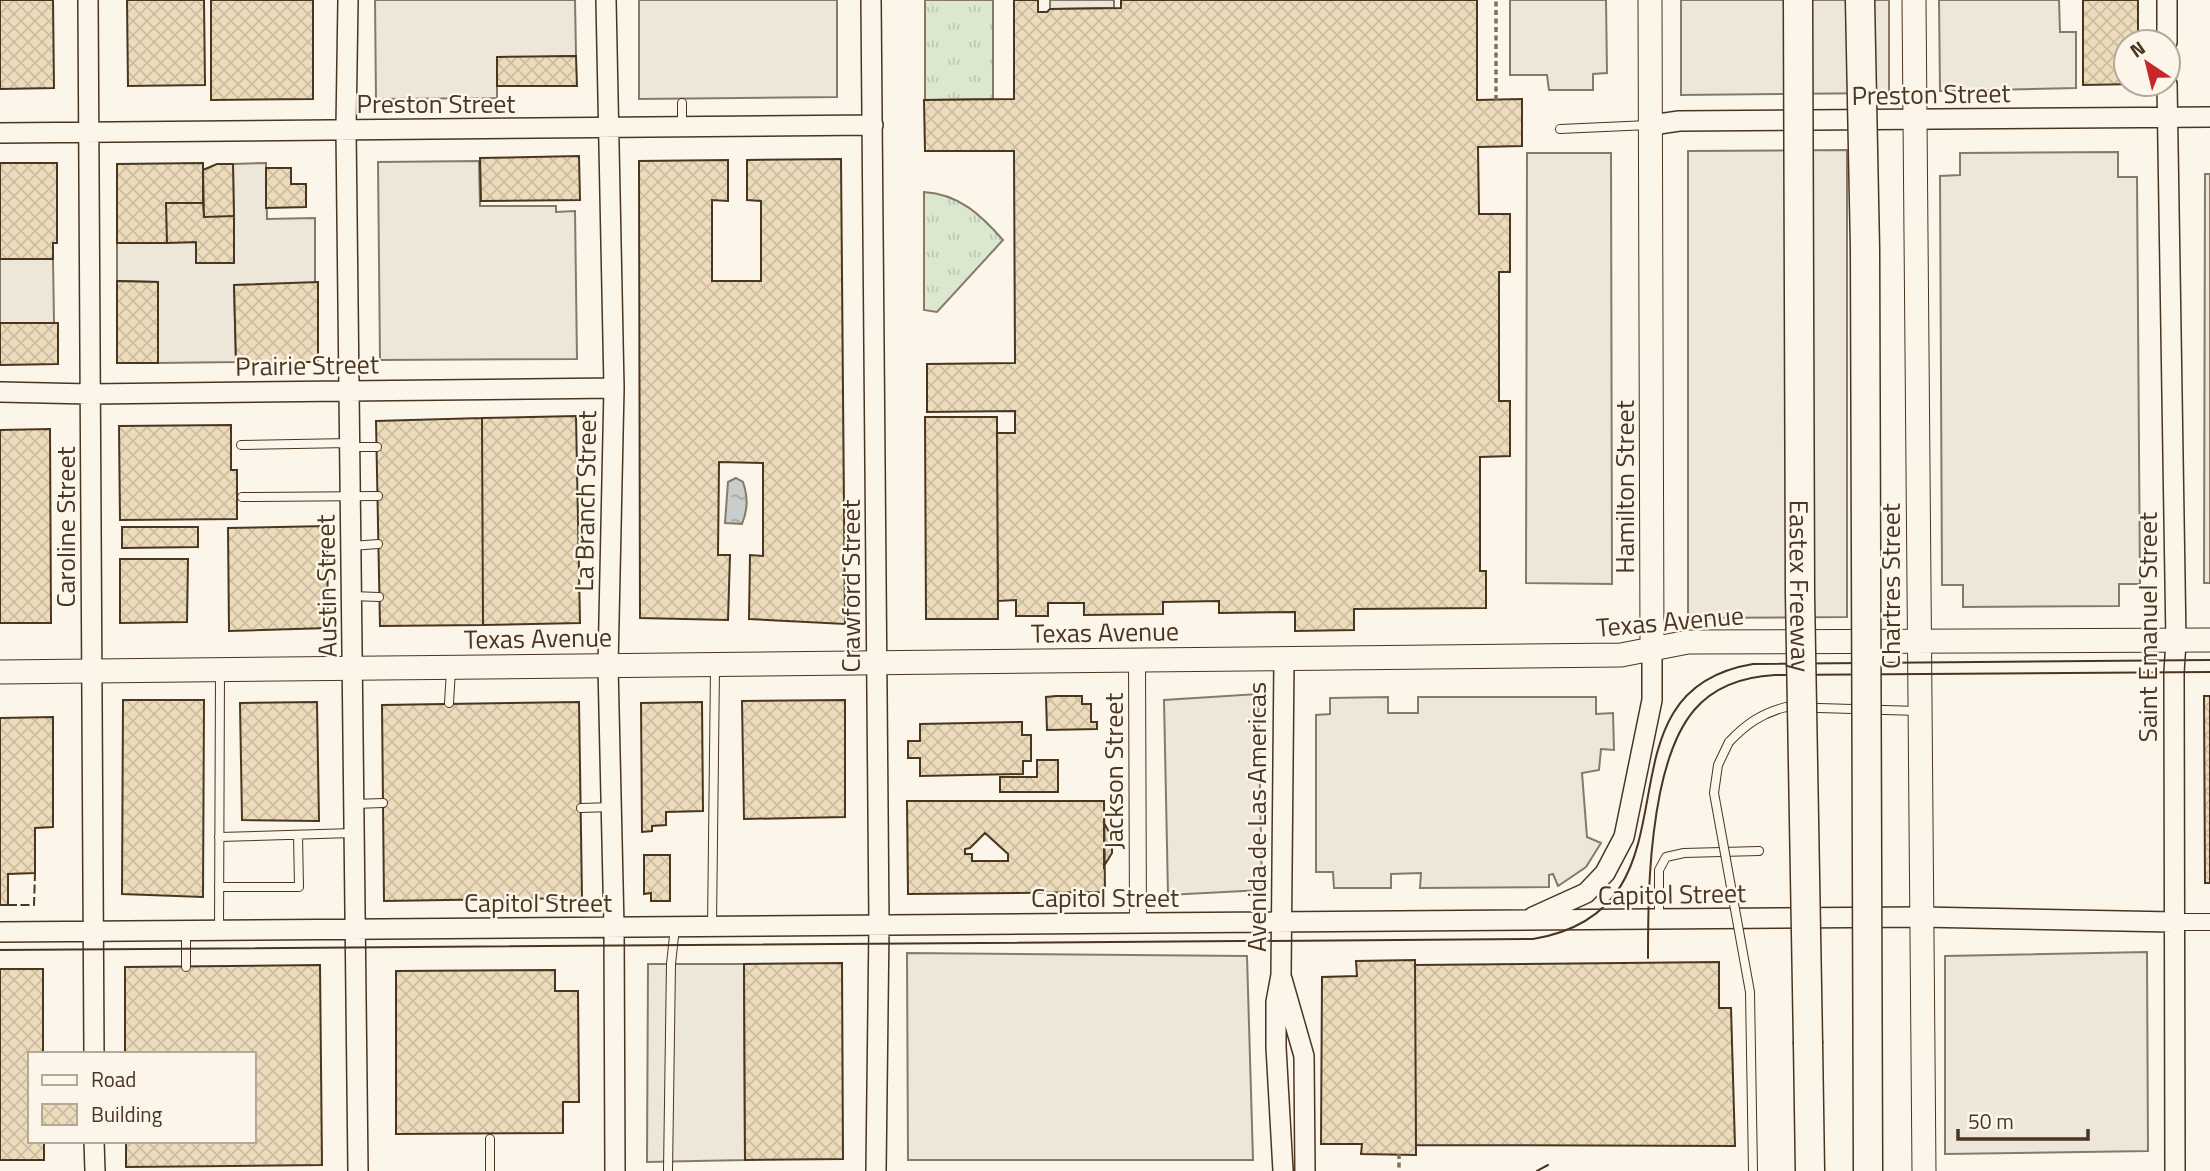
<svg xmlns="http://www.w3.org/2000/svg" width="2210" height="1171" font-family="'Titillium Web',sans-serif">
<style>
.grass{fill:url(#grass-tufts);stroke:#887966;stroke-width:2}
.parking{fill:#ede7d9;stroke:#887966;stroke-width:2}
.water{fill:url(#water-ripples);stroke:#887966;stroke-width:2}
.building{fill:url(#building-cross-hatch);stroke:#4a3520;stroke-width:2;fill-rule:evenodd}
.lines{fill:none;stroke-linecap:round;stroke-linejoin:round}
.service-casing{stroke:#4a3520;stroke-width:10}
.minor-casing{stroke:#4a3520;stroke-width:18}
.tertiary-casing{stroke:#4a3520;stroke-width:22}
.secondary-casing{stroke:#4a3520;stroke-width:25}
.motorway-casing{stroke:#4a3520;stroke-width:31}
.path{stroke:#7f6f5c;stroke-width:3.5;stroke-dasharray:5 3.5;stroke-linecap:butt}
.service{stroke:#fbf6e9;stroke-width:8}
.minor{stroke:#fbf6e9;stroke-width:16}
.tertiary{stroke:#fbf6e9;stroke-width:19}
.secondary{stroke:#fbf6e9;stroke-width:23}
.motorway{stroke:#fbf6e9;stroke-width:28}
.tram{stroke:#4a3520;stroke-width:2}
.service-bridge-casing{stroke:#4a3520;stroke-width:10;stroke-linecap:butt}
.motorway-bridge-casing{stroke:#4a3520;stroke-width:31;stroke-linecap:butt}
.service-bridge{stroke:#fbf6e9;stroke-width:8}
.motorway-bridge{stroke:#fbf6e9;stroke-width:28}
.fence{stroke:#4a3520;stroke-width:2;stroke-dasharray:9 3.5;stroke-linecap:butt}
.labels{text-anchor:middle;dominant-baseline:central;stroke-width:5;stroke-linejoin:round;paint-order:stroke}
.street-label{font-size:26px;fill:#4a3520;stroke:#fbf6e9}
</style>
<defs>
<pattern id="grass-tufts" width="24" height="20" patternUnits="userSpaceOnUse" patternTransform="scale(1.75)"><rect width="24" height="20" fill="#dce7d0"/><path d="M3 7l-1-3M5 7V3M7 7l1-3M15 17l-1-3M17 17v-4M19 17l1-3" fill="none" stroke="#bec7b2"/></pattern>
<pattern id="water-ripples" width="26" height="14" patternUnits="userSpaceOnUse" patternTransform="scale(1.75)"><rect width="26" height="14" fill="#c9cecd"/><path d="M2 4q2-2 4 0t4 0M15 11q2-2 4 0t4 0" fill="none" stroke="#a5a8a6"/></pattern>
<pattern id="building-cross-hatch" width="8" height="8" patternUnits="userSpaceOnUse" patternTransform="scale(1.75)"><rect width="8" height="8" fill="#ecdcbc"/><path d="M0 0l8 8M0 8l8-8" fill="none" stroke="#ccbda1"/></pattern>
</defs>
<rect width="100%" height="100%" fill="#fbf6e9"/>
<path class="grass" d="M925,0H993V99L925,100Z
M924,192C959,194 981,215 1003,240L937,312L924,310Z"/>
<path class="parking" d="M375,0H575L576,56L497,58V98L376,99Z
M639,0H837V97L639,99Z
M1050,0H1114V8L1050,9Z
M1510,0H1606L1607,73L1593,74V90H1549L1547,75H1510Z
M1681,0H1889V93L1681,95Z
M1939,0H2059L2060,32H2076V88L1940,91Z
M1847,150V617L1688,618V151Z
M2118,152V177H2137L2140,584H2119V606L1963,607V585H1942L1940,176L1960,175V153Z
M1527,153H1611L1612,584L1526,583Z
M479,161L480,206H556V212L575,211L577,359L380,360L378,162Z
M266,163L267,219L315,218V284L234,285L236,362L158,363V282L117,281V243L196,242L197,263H234L233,164Z
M2205,174H2210V583H2204Z
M0,259H53L54,323H0Z
M1258,694L1262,890L1168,895L1164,700Z
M1388,697V713H1418V697H1596V714L1613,713L1614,750L1601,749L1599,770L1582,773L1587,837L1601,843L1586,867L1558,886L1553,874L1549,875V887L1420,888L1421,873L1391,874V888H1334L1333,872H1316V715L1330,714V698Z
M2147,952L2148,1151L1945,1154V956Z
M907,953L1247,956L1253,1160H908Z
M648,964H744L745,1160L647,1162Z"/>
<path class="water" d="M736,478L743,482C748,497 748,509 742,524L725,523L728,482Z"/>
<path class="building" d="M0,0H53L54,88L0,89Z
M127,0H204L205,85L128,86Z
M211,0H313V99L211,100Z
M1014,0H1038V12H1047L1050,9L1121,8V0H1477V100L1522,99V146L1478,147L1479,214H1510V272H1499V401H1510V456L1480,457V571H1486V608L1354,609V630L1295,631V612L1219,613V601L1163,602V614L1084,615V603H1048V616H1016V600L998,601L997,433H1015V411L927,412V364L1015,363L1014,151H925L924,100L1014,99Z
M2083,0H2138V42H2126V84H2138L2083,85Z
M576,56L577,86H497V57Z
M579,156L580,200L481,201L480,158Z
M841,159L845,624L749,619L750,555L763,556V463L719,462L718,555H730L728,620L640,618L639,161L728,160V201L712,200V281H761V201L747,200V160Z
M0,163H57V243H53V259H0Z
M203,163V203H166L167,243H117V164Z
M217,164H233L234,216L204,217L203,170Z
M266,168H291V184H306V207L266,208Z
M166,203H203L204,217L234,216V263H196V242L167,243Z
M117,281L158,282V363H117Z
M318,282V362H236L234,285Z
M0,323H58V364L0,365Z
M576,416L580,623L483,625L482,418Z
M925,417H997L998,619H926Z
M482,418L483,625L380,626L376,421Z
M231,425V470H237V519L120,520L119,426Z
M50,429L51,623H0V430Z
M327,526L328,628L229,631L228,528Z
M122,527H198V547L122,548Z
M120,559H188L187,622L120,623Z
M1056,696H1082V704H1091V722H1097V729L1047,730L1046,697Z
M2204,696H2210V883H2205Z
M123,700H204L203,897L122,894Z
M845,700V817L744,819L742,701Z
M317,702L319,821L242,820L240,703Z
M579,702L582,898L384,901L382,705Z
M702,702L703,811L666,812V825L652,826V831L642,832L641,703Z
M53,717V827L35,828V873L8,874V905H0V718Z
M1022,722V735H1031V761H1023V774L920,776V758H908V741H920V724Z
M1037,760H1058V792H1000V777H1037Z
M907,801H1104L1105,892L908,894ZM985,833L1008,854V861H972V854H965V849L970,848Z
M1104,823L1112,837V853L1104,866Z
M644,855H670V901H651V893L644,894Z
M1415,960L1416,1155L1361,1154L1362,1144H1321L1322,977L1357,976L1356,961Z
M1719,962V1008H1731L1735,1146L1416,1145L1415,965Z
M842,963L843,1159L745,1160L744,964Z
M320,965L322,1165L126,1167V1141H254V1054H125V967Z
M0,969H43V1054H30V1141H44V1160H0Z
M555,970V991H578L579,1102H563V1133L396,1134V971Z"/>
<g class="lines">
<g class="service-casing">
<path id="service" d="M682,127V103
M1560,129L1649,125
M241,445L350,443
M352,447H377
M242,497L378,496
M352,546L378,544
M352,596L379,597
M449,703L451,670
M1729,742C1746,724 1762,713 1786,707L1918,711
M354,804L383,803
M581,808L612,807
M219,837L353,833
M219,887H299L298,835
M1659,919V870L1666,857L1684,853L1759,851
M712,926L715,668
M219,929L220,673
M186,967V931
M490,1139V1171
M668,1171L671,964L675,927"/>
</g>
<g class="minor-casing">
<path id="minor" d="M1137,660L1138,923
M2173,922H2210"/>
</g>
<g class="tertiary-casing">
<path id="tertiary" d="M88,0L94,1054
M348,0L346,129L358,1171
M606,0L614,388L608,666L614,927L615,1171
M871,0L879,925L876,1171
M2167,0V42
M2167,84L2176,642L2174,672L2175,1171
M1652,125L1679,121L2210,117
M0,133L873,125
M0,392L90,394L614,388
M1533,917L1586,893L1605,873L1624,837L1652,700V649
M0,932L1921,917L2173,922
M1282,979L1304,1056L1305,1171
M94,1141L95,1171
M1283,1171L1276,1047V1002L1281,975L1284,659"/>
</g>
<g class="secondary-casing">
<path id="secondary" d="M1650,0L1652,649
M1914,0L1924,1171
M0,672L1621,655L1688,642L2210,640"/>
</g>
<g class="motorway-casing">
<path id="motorway" d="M1808,1044L1810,1171"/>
</g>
<path class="path" d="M1496,100V0
M1399,1154V1171"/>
<use href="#service" class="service"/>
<use href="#minor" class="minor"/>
<use href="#tertiary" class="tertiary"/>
<use href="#secondary" class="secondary"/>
<use href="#motorway" class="motorway"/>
<path class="tram" d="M0,950L1533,939C1714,909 1583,692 1753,664L2210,660
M1648,958C1648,902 1649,849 1660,793C1674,725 1699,679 1775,675L2210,672
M1537,1171L1548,1165"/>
<g class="service-bridge-casing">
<path id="service-bridge" d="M1729,742L1718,765L1714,793L1750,992L1753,1171"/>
</g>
<g class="motorway-bridge-casing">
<g id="motorway-bridge">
<path id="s1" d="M1798,0L1800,595L1808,1044"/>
<path d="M1860,0L1865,249L1868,1171"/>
</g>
</g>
<use href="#service-bridge" class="service-bridge"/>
<use href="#motorway-bridge" class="motorway-bridge"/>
<path class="fence" d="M8,905H34L35,873"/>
</g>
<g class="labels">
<g class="street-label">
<text transform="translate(1931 94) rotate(-1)">Preston Street</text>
<text x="436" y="103">Preston Street</text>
<text transform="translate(307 365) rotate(-1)">Prairie Street</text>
<text transform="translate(1624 487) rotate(-90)">Hamilton Street</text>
<text transform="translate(585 501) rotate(-89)">La Branch Street</text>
<text transform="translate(65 527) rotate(-90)">Caroline Street</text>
<text transform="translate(326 586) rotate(-91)">Austin Street</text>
<text transform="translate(850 586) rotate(-90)">Crawford Street</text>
<text stroke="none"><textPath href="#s1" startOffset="586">Eastex Freeway</textPath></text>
<text transform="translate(1890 586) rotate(-90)">Chartres Street</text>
<text transform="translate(1670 621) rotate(-5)">Texas Avenue</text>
<text transform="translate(2147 627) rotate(-90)">Saint Emanuel Street</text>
<text transform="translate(1105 632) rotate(-1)">Texas Avenue</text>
<text transform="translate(538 638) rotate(-1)">Texas Avenue</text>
<text transform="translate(1113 771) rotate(-90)">Jackson Street</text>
<text transform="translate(1256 817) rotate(-90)">Avenida de Las Americas</text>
<text transform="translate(1672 894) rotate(-1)">Capitol Street</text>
<text x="1105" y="897">Capitol Street</text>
<text x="538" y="902">Capitol Street</text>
</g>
</g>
<rect x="28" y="1052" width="228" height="91" fill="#fbf6e9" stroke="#b4a999" stroke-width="2"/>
<rect x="42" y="1075" width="35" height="10" fill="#fbf6e9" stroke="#b4a999" stroke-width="2"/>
<text x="91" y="1087" font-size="21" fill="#4a3520">Road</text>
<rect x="42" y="1104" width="35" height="21" fill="url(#building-cross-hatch)" stroke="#b4a999" stroke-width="2"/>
<text x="91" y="1122" font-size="21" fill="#4a3520">Building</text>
<g transform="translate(2147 63) rotate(325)"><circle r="33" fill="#fbf6e9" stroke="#b4a999" stroke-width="2"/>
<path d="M0-5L12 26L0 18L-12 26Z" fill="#c62828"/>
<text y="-10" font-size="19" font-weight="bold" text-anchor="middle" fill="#4a3520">N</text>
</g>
<path d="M1958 1129v10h130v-10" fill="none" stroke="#4a3520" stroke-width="3.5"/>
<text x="1968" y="1129" font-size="21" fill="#4a3520" stroke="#fbf6e9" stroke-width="5" paint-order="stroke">50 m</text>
</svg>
